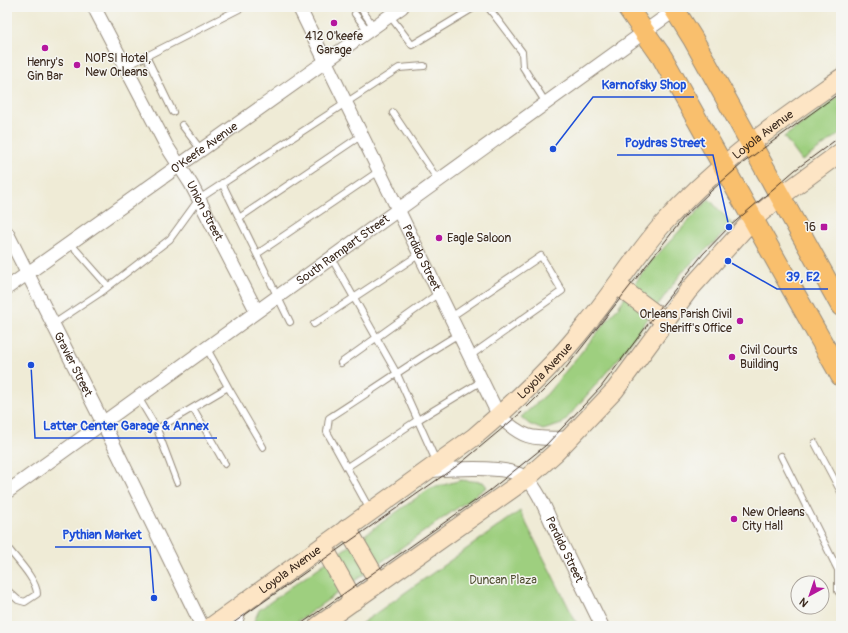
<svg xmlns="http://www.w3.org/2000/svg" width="848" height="633" font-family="Pangolin,sans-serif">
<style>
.green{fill:#9ecf7f;stroke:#6c7c4e}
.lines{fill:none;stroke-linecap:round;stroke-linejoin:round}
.lane-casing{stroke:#958a7a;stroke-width:8}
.street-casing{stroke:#958a7a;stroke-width:15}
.secondary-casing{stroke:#958a7a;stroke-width:20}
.primary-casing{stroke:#958a7a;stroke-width:22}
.lane{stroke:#fff;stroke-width:6}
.street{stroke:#fff;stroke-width:13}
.secondary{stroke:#fde5c5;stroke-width:18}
.primary{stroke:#f9bf6d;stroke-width:20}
.tram{stroke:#3b2a1e;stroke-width:1}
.poi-dot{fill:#b5179e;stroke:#f6f6f2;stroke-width:1.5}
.labels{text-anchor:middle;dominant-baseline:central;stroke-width:3;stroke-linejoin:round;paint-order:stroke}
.poi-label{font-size:12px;fill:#3b2a1e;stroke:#f6f6f2;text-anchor:start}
.street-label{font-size:12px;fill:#3b2a1e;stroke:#f6f6f2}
.park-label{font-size:12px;fill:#545336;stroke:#f6f6f2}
.leader{fill:none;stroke:#1d4ed8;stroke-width:1.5}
.callout-dot{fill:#1d4ed8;stroke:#f6f6f2;stroke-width:1.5}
.callout-label{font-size:13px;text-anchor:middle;font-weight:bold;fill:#1d4ed8;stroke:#f6f6f2;stroke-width:3;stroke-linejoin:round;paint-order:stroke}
</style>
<rect width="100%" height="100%" fill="#f6f6f2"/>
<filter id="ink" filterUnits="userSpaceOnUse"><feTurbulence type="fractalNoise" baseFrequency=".025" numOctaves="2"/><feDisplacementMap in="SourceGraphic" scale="8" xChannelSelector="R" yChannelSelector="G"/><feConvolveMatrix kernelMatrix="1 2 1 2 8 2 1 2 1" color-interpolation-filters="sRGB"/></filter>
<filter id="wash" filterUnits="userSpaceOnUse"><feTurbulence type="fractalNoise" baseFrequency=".012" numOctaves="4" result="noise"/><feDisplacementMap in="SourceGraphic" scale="16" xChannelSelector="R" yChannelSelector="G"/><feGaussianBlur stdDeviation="0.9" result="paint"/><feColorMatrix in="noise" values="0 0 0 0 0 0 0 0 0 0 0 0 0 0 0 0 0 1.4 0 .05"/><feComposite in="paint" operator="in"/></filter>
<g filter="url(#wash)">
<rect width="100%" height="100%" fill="#efebd6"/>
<path class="green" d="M841,95V133L802,161L784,137Z
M709,199L733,225L683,271L618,359L562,424L543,430L529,424L521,417L547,394L619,306L648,265Z
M461,480L483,482L487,487L291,626H252L259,610L429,489Z
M520,511L578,626H358Z"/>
</g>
<g filter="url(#ink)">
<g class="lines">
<g class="lane-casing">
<path id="lane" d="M488,7L522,52L523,67L546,103
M362,10L374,27
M355,14L368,31
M390,16L412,45L475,7
M146,56L173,112
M125,67L243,7
M393,113L438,180
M182,125L201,150
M222,183L290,322
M239,218L362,135
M70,243L108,286
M257,254L379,171
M331,257L397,374L436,461
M451,317L541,256L562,291L470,356
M314,324L420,254
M52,325L100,293L170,239L199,199L399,68L424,66
M341,363L439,293
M228,387L263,447
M138,397L157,429L228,387L206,347
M193,408L225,464
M157,429L177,482
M815,443L841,492
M781,456L838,570V591L841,595
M347,467L416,421L482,381
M370,510L327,432L329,418C373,390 415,360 459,334
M7,547C16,559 37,580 37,594L25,602L18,600L7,590"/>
</g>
<g class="street-casing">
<g id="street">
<path id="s1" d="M94,7L166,145L191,184L256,310"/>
<path id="s2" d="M299,7L499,416C527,442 534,438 570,438"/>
<path id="s3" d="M7,233L103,423L202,626"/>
<path id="s4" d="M7,288L402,7"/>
<path id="s5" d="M428,471C449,469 511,464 527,479C540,492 547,514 555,530C571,562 586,594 602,626"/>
<path id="s6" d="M7,492L679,7"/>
<path d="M236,626V621L241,605"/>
</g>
</g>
<g class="secondary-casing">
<g id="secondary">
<path d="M617,285L666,322"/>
<path d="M347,528L379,583"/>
<path d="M323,546L354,601"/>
<path id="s7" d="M212,626L474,437C514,403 552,368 585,326C612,294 634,257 662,225C715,165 776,124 841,78"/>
<path d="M318,626L526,479L555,453L615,390L688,291L752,220L780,197L841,152"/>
</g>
</g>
<g class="primary-casing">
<path id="primary" d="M627,7L662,57L841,376
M673,7L693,39L841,306"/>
</g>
<use href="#lane" class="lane"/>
<use href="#street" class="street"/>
<use href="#secondary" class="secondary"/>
<use href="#primary" class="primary"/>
<path class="tram" d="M229,626L461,463L522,412L565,369L685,216L711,191L743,163L841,92
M298,626L489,491L545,446L601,387L660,308L703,254L729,227L795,170L841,136"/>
</g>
</g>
<g class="poi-dot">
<circle cx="334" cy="23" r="4"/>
<circle cx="45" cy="48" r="4"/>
<circle cx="77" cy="65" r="4"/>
<rect x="820" y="223" width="8" height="8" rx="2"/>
<circle cx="439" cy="238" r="4"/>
<circle cx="740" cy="321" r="4"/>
<circle cx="732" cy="357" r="4"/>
<circle cx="734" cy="519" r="4"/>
</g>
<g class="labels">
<g class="poi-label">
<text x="334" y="36" text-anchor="middle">412 O'keefe<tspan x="334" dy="14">Garage</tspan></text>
<text x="85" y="58">NOPSI Hotel,<tspan x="85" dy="14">New Orleans</tspan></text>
<text x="45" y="62" text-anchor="middle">Henry's<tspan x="45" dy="14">Gin Bar</tspan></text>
<text x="816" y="227" text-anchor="end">16</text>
<text x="447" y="238">Eagle Saloon</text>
<text x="732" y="314" text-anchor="end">Orleans Parish Civil<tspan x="732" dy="14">Sheriff's Office</tspan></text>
<text x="740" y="350">Civil Courts<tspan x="740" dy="14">Building</tspan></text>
<text x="742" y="512">New Orleans<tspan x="742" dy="14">City Hall</tspan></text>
</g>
<g class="street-label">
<text stroke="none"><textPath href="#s7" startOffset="743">Loyola Avenue</textPath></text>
<text stroke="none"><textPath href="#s4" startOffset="242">O'Keefe Avenue</textPath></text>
<text stroke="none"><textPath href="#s1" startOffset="232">Union Street</textPath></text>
<text stroke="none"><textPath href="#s6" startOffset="414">South Rampart Street</textPath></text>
<text stroke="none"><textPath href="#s2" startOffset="279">Perdido Street</textPath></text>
<text stroke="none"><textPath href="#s3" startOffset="147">Gravier Street</textPath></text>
<text stroke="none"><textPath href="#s7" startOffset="420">Loyola Avenue</textPath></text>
<text stroke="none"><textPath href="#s5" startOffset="181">Perdido Street</textPath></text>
<text stroke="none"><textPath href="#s7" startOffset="96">Loyola Avenue</textPath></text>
</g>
<g class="park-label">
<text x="503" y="580">Duncan Plaza</text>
</g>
</g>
<path class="leader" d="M553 149L593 97H694M729 227L713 155H617M728 261L777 289H828M31 365L35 438H217M154 598L150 547H55"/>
<g class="callout-dot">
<circle cx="553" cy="149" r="4"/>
<circle cx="729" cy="227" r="4"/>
<circle cx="728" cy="261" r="4"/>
<circle cx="31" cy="365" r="4"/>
<circle cx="154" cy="598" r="4"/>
</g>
<g class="callout-label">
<text x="644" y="89">Karnofsky Shop</text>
<text x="665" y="147">Poydras Street</text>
<text x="803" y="281">39, E2</text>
<text x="126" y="430">Latter Center Garage &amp; Annex</text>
<text x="102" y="539">Pythian Market</text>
</g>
<rect width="848" height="633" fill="none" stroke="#f6f6f2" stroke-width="24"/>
<g transform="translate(810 595) rotate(220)"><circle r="19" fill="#f6f6f2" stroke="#aba49d"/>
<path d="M0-3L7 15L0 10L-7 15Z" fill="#b5179e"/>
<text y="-6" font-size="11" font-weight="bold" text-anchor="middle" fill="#3b2a1e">N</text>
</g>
</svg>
